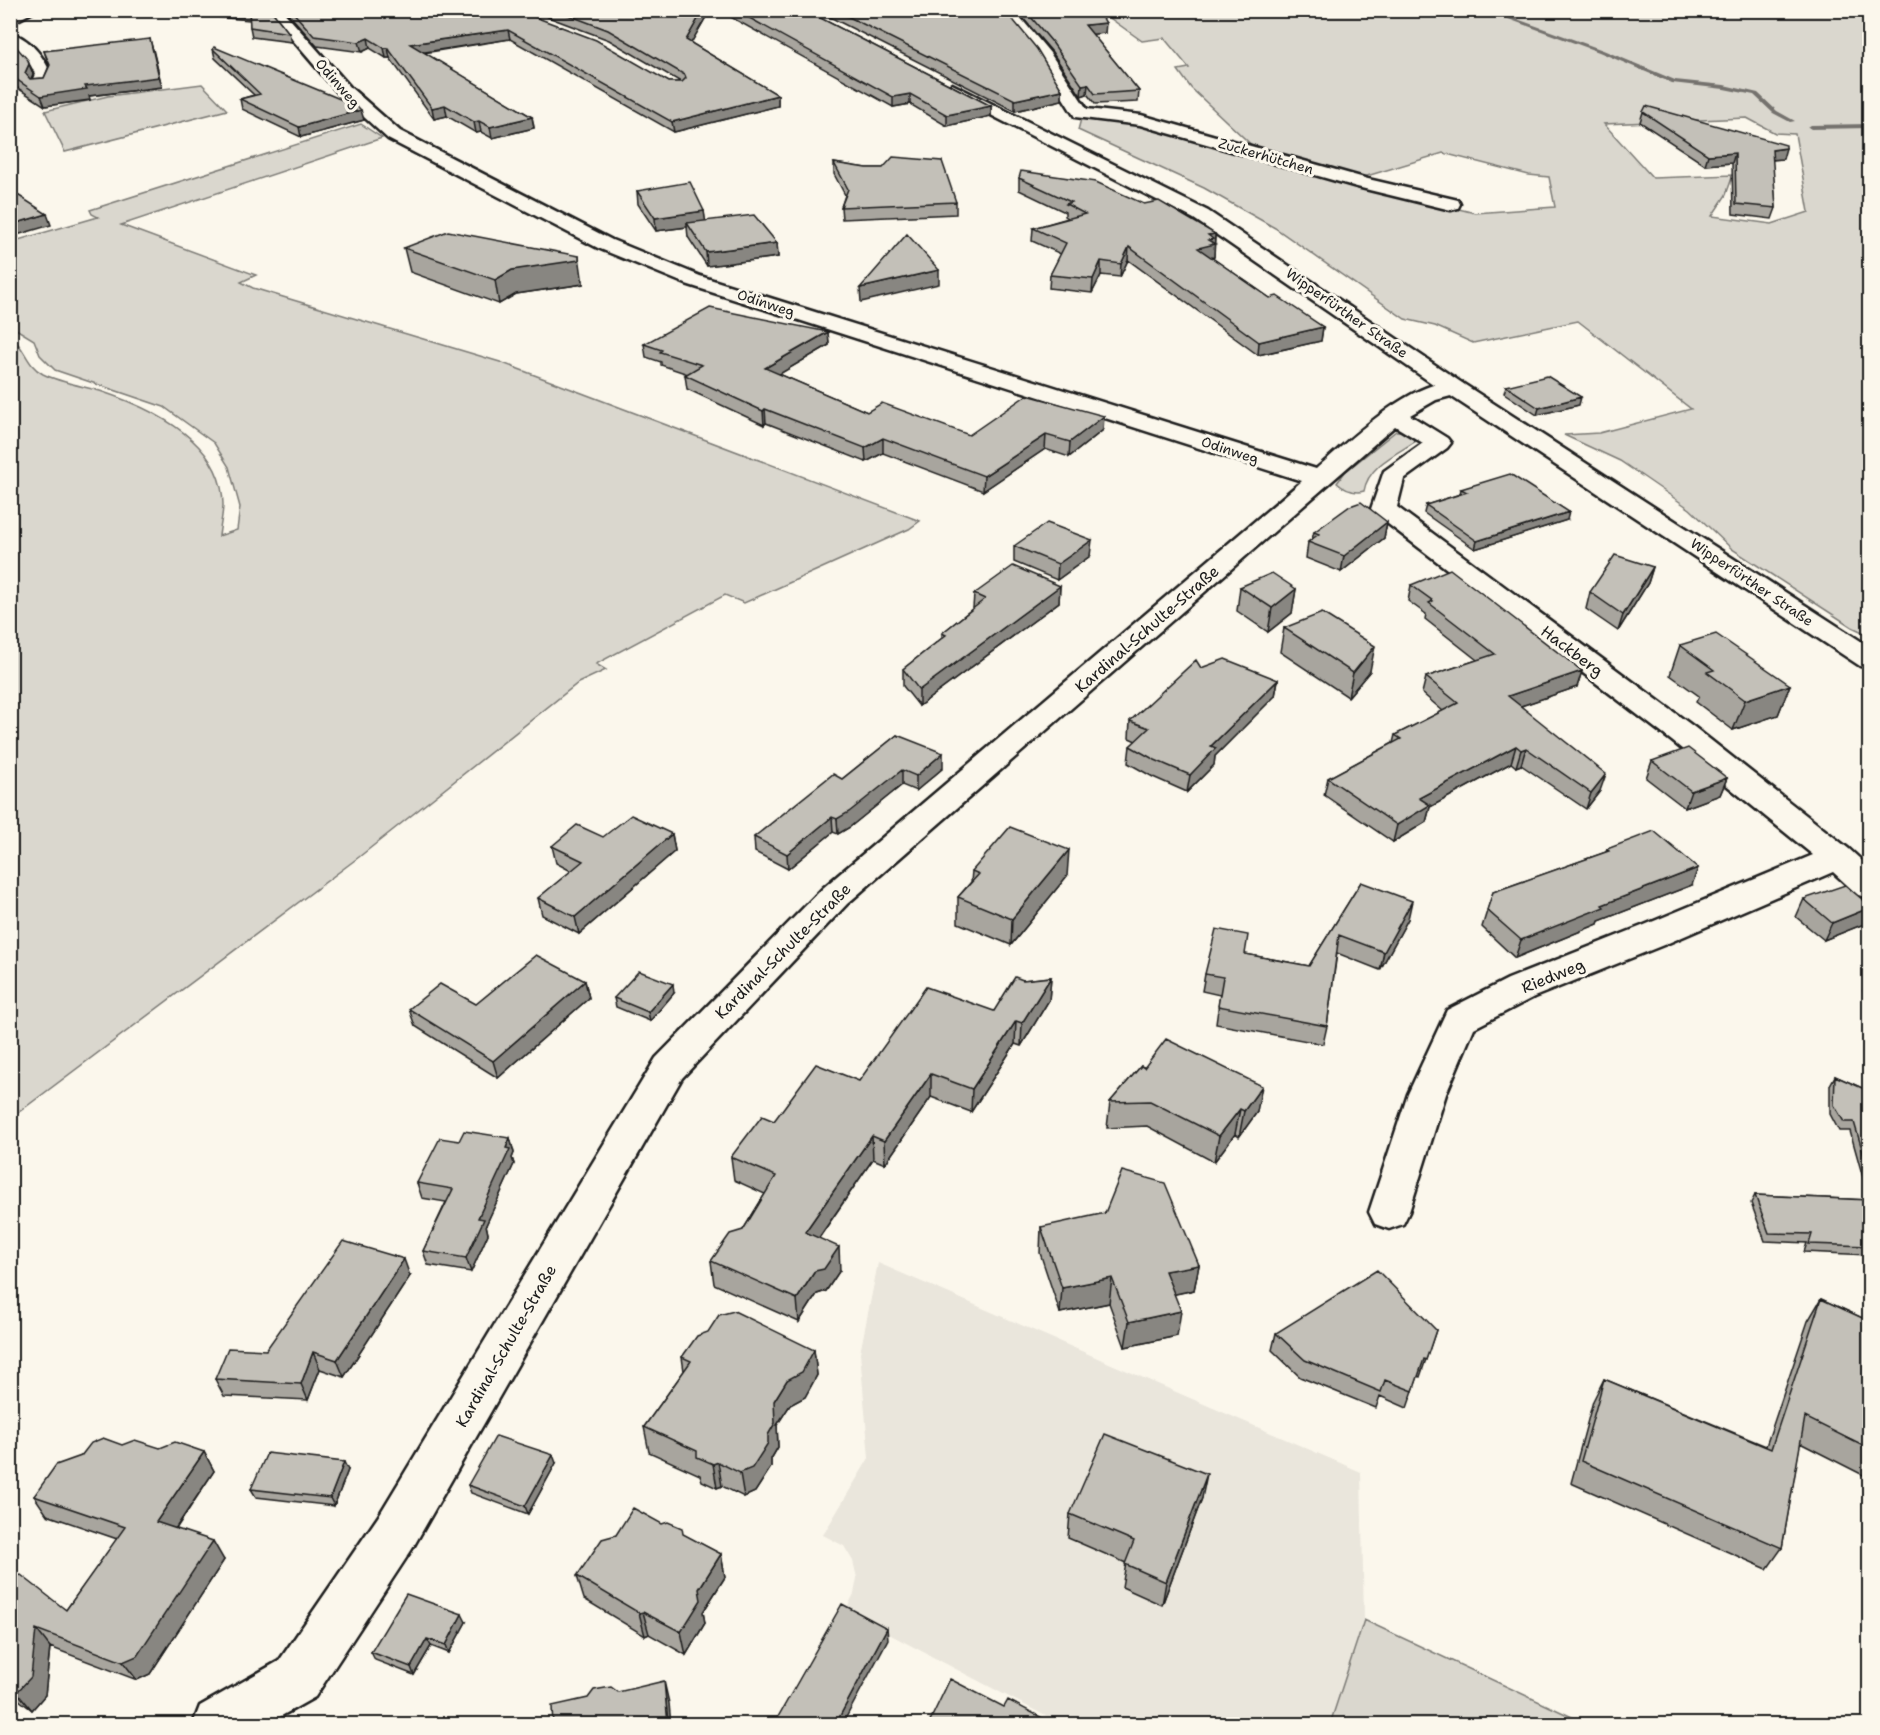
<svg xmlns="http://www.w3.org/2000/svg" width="1880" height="1735" font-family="'Shantell Sans',sans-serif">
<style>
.built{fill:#eae6dc}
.green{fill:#dad7ce;stroke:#7b7a75;stroke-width:1.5;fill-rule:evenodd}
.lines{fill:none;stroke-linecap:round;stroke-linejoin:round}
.stream{fill:#74726e;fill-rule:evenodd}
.street-casing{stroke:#1c1c1c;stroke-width:5}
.secondary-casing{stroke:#1c1c1c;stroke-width:5}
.street{fill:#fbf7ec;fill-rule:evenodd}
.secondary{fill:#fbf7ec;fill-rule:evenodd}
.wall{fill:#a8a59e;stroke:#1c1c1c;stroke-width:1.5}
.shaded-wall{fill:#888681;stroke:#1c1c1c;stroke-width:1.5}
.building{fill:#c3c0b8;stroke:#1c1c1c;stroke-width:1.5}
.labels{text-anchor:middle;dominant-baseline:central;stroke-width:6;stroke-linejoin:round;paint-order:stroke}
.far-street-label{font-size:14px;fill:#1c1c1c;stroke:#fbf7ec}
.street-label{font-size:16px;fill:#1c1c1c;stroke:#fbf7ec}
</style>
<rect width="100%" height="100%" fill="#fbf7ec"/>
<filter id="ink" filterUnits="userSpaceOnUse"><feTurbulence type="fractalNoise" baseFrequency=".0167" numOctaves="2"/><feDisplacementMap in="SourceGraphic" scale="12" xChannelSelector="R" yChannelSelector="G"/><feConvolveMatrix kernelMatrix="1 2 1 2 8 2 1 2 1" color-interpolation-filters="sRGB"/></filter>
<g filter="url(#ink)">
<path class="built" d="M878,1263L1361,1472L1364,1620L1330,1724H1061L845,1611L854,1594L857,1578L853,1561L844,1546L823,1535L869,1458L860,1353Z"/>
<path class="green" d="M1435,10L1869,11V635L1852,627L1732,549L1690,509L1645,478L1620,461L1564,435L1599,433L1691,409L1578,321L1473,343L1435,326L1405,319L1275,228L1204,188L1078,130L1082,115L1126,118L1368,187L1475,213L1555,207L1549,177L1529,175L1443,153L1357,179L1259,152L1191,88L1178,70L1189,68L1164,38L1142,41L1100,11ZM1747,118L1775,133L1795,134L1809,212L1772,224L1712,216L1726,195L1733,175L1653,178L1604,124Z
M202,84L227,110L65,152L45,111L108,96Z
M361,124L382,138L121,225L256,275L241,282L253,288L500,362L920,521L909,529L744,603L725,595L596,664L606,670L578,683L359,857L11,1118V338C26,347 25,364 43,374C59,382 82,386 100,391C151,408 222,441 223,504C223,515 220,526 219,536L237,530L240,507L229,467L214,443L164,407L55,370L40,355L34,340L11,326V242L98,217L92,214L90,210Z
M1396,431H1408L1415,435L1416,441C1396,454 1368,466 1364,491C1354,494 1344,489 1337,483L1345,472Z
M1364,1620L1587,1724H1330Z"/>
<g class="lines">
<path class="stream" d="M1484,10H1492L1603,50L1675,80L1724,85L1758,93L1777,111L1795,121L1790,122L1773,113L1754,95L1724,89L1672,83L1599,52Z
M1870,124V128L1811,129L1808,127L1811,125Z"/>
<g class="street-casing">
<path id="street" d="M18,10H37L10,24V14Z
M267,10H282L351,88L400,131L612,240L700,276L1316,469C1348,442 1418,372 1462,383L1465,388L1462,393L1436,400L1410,415L1447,438L1451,443L1447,448L1404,479L1397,507L1694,727L1849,849L1870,868V898L1858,895L1833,872L1666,944L1534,997L1474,1028L1446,1094L1409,1212L1403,1224L1389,1229L1375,1224L1369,1212L1408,1094L1447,1010L1508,979L1642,926L1813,855L1672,741L1375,514L1371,509L1384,471L1423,443L1395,426L847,904L682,1078L412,1549L315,1697L267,1724H193L200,1706L279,1661L378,1517L656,1058L823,888L1302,481L686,284L598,248L388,139L340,95Z
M999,10H1014L1050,53L1087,109L1141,115L1368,179L1458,200L1460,204L1458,208L1451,210L1357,187L1140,125L1075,117L1038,58Z
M10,33C29,37 44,57 51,74L45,87H33L31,84L35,74C30,61 22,53 10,44Z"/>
</g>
<g class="secondary-casing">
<path id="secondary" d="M952,84L1208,211L1462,383L1870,647V668L1860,666L1446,393L1194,219L946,92L944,89Z"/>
</g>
<use href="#street" class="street"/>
<use href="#secondary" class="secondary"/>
</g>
<path class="wall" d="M165,10H271L289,33L292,42L252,37L250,27V20L168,13Z
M285,10H526L535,17L669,82H681L609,40L548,17L540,10H710L691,43L778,95V106L674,132L510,39L424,53L532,117L534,128L492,138L481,132L476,133L447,116L434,119L390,58H386L370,48L362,52L317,46Z
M718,10H805L991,106V116L947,126L910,104L893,107Z
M816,10H1005L1062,90V100L1015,111Z
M1016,10H1098L1105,33L1092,34L1139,91L1138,102L1095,104L1087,94L1081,96L1052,52Z
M10,40L33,74L31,79L44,78L49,66L44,51L153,49L162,87L89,96L90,100L45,106L10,83Z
M213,49L364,120L301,137L242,109L240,99L254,95L215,58Z
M1643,112L1783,159L1772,160L1776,208L1772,219L1733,214L1732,163L1705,165L1640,122Z
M834,163L866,168H883L956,202V214L842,219L841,207L845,195L834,174Z
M1019,178L1144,204L1215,234L1214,257L1212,258L1270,298L1323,327L1321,341L1258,355L1128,260L1120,277L1101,275L1092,293L1049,288L1050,275L1061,254L1032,241L1033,228L1068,218L1065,216V212L1019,190Z
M637,191L704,211L705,221L777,243L778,257L707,266L688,237L687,227L656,231L638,204Z
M404,248L583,280V284L516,294L499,304L410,272Z
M828,332L829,345L779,374L867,412L969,435L1103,430L1069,457L1045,449L983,491L883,453L866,462L766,423L764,425L687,389L685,375L688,374L661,365V362L646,357L644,344Z
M1506,386L1579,405L1537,415L1504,393Z
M1461,489L1567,520L1475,549L1424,513L1426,505L1460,494Z
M1387,522L1384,538L1341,572L1306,558L1308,542L1312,539L1314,532Z
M1014,546L1090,556L1057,580L1014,562Z
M1653,567L1648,583L1618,631L1586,609L1590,592Z
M1411,585L1582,671L1577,687L1521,706L1600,791L1586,809L1521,765L1516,767L1511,763L1430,807L1426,822L1393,842L1324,795L1328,778L1393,743L1395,735L1443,711L1422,693L1426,677L1477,660L1425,619L1426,614L1408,601Z
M1060,586L1059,602L919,706L903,686V669L942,638V633L973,608L974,594Z
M1240,587L1296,589L1292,613L1268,632L1237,611Z
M1284,628L1370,671L1348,697L1280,652Z
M1680,645L1790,685L1778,715L1733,730L1696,702L1699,696L1670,675Z
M1201,668L1278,680L1275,696L1215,756L1214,765L1187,792L1153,777L1128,763L1130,746L1136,741L1129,738L1130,721Z
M897,735L943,768L916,791L902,785L850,827L838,834L833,832L788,869L755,852L754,837L842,779Z
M1652,761L1727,778L1720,795L1685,808L1646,778Z
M672,834L675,851L579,934L542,915L538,898L571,871L556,863L552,846Z
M1607,849L1692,885L1599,921L1598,924L1515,958L1482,927L1493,892L1606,852Z
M972,871L1067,876L1011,945L958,923V897L971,882Z
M1361,882L1408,919L1380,970L1337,953L1327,1026L1323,1044L1216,1024L1220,995L1202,991L1205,974L1245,954L1309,966Z
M1804,899L1864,924L1824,940L1796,917Z
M1051,977L1049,1000L1021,1046L1015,1044L971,1112L931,1097L885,1164L873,1159L819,1238L840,1270L826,1291L817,1294L799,1322L714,1284L711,1261L743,1230L765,1194L734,1180L731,1157L774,1121L859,1081L994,1011L1023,980Z
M1869,978V1001L1863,991Z
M585,981L589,998L498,1078L415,1026L409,1009L476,1004Z
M674,993L650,1021L616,1007L614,998Z
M1141,1066L1257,1112L1239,1137L1235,1134L1214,1162L1147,1126L1107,1128L1110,1102Z
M1835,1076L1869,1091V1199L1850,1131H1839L1830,1114V1085Z
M510,1138L514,1153L512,1158L514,1164L486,1225L488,1234L471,1272L428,1265L423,1251L446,1202L422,1198L417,1183Z
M1755,1195L1869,1200V1255L1804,1252L1807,1243L1765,1241L1751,1203Z
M1041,1227L1199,1265L1194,1290L1174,1294L1177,1336L1125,1347L1109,1303L1060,1313L1040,1253Z
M410,1276L344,1377L320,1369L308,1400L224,1396L215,1379L266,1350Z
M1821,1299L1869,1321V1478L1800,1443L1782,1548L1767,1569L1571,1483L1593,1401L1604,1379L1766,1446L1808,1321Z
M1436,1330L1420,1377L1418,1376L1407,1408L1380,1396L1376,1408L1300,1377L1272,1350L1276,1333Z
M814,1350L817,1375L805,1397L790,1405L777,1425L778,1447L771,1459V1467L755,1492L744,1497L722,1486L717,1488L702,1481L700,1475L649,1452L644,1427L684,1371L682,1357Z
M122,1445L204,1452L214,1471L176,1529L224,1560L150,1674L137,1680L50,1647L45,1695L32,1710L19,1700L10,1710V1578L66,1610L117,1539L47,1515L34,1496L81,1456Z
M556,1463L528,1514L471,1493L468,1485Z
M348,1470L334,1506L256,1497L251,1489Z
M1202,1498L1162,1605L1122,1587L1126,1563L1068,1538L1070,1514Z
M662,1524L721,1554L725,1577L703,1612L705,1623L686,1655L649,1634L645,1636L584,1599L577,1576Z
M466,1622L449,1653L431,1646L414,1675L375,1660L371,1652Z"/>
<path class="shaded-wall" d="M703,10H710L687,50L686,40Z
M1106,23L1105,33L1085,35V25Z
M508,30L510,39L412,54L410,44Z
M368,38L370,48L362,52L359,42Z
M150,39L162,87L89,96L90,100L45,106L41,96L85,86Z
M384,48H388L390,58H386Z
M29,64L33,74L29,83L25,73Z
M1088,84L1087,94L1081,96L1082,85Z
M1062,90V100L1015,111V100Z
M910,94V104L893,107V97Z
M778,95V106L674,132L672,122Z
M445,105L447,116L434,119L432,108Z
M991,106V116L947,126V115Z
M361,110L364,120L301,137L299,127Z
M532,117L534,128L492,138L490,127Z
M479,121L481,132L476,133L474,122Z
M1786,148L1783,159L1768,160L1772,150Z
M1735,153L1732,163L1705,165L1708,155Z
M704,211L706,224L687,223V227L656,231L655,218Z
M47,214L51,225L10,237V225Z
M1215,234L1214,257L1196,261L1198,248L1208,235Z
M777,243L778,257L707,266L706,252Z
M1129,247L1128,260L1120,277L1121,264Z
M579,256L583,284L516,294L499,304L495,280L512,270Z
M1101,261V275L1092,293L1093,279Z
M939,270V284L861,302L860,288Z
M1323,327L1321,341L1258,355L1259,342Z
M828,332L829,345L766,382L765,368Z
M1581,397L1579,405L1537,415L1539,408Z
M765,409L766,423L764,425L763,411Z
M1104,416L1103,430L1069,457L1070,442Z
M1046,435L1045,449L983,491L984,476Z
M883,438V453L866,462L865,448Z
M1569,512L1567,520L1475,549L1477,541Z
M1387,522L1384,538L1341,572L1344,556Z
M1092,540L1090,556L1057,580L1058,564Z
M1653,567L1648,583L1618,631L1623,615Z
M1060,586L1059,602L919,706V690Z
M1296,589L1292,613L1268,632L1272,608Z
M1375,646L1370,671L1348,697L1353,673Z
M1582,671L1577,687L1503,712L1508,696Z
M1278,680L1275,696L1215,756L1214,765L1187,792L1190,775L1211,746Z
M1790,685L1778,715L1733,730L1745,700Z
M1516,746L1511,763L1430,807L1426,822L1393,842L1397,825L1419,798Z
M1526,748L1521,765L1516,767L1521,750Z
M943,753V768L916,791V776Z
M902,770V785L850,827L838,834L837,819Z
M1606,774L1600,791L1586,809L1591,793Z
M1727,778L1720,795L1685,808L1691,791Z
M832,817L833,832L788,869L787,854Z
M672,834L675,851L579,934L575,917Z
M1069,850L1067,876L1011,945L1012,919Z
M1698,868L1692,885L1599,921L1598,924L1515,958L1521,940L1602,905Z
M1412,901L1408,919L1380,970L1384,952Z
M1869,908V914L1864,924L1824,940L1832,923Z
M1051,977L1049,1000L1021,1046L1022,1023Z
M585,981L589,998L498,1078L493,1061Z
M673,984L674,993L650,1021L648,1012Z
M1016,1021L1015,1044L971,1112L972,1089Z
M931,1074V1097L885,1164L884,1141Z
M1262,1086L1257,1112L1239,1137L1244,1111Z
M1240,1109L1235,1134L1214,1162L1219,1136Z
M872,1136L873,1159L807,1255L805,1232Z
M510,1138L514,1153L512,1158L514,1164L486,1225L488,1234L471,1272L466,1258L478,1218Z
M839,1247L840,1270L826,1291L817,1294L799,1322L797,1299L815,1271Z
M404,1259L410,1276L344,1377L337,1360Z
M1199,1265L1194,1290L1162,1297L1165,1271Z
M1112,1278L1109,1303L1060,1313L1062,1288Z
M1181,1311L1177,1336L1125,1347L1129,1322Z
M814,1350L817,1375L805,1397L790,1405L777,1425L778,1447L771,1459V1467L755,1492L744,1497L740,1473L774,1401L787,1380Z
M313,1352L320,1369L308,1400L301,1384Z
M204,1452L214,1471L167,1541L156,1522Z
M553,1455L556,1463L528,1514L525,1506Z
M344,1462L348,1470L334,1506L330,1498Z
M718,1462L722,1486L717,1488L713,1464Z
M1207,1474L1202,1498L1162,1605L1166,1582Z
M213,1541L224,1560L150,1674L137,1680L123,1662Z
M721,1554L725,1577L703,1612L705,1623L686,1655L681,1632L699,1589Z
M643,1612L649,1634L645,1636L639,1613Z
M462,1614L466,1622L449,1653L446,1645Z
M887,1628L888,1639L842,1725H835Z
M36,1629L50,1647L45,1695L32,1710L17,1692Z
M427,1639L431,1646L414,1675L411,1667Z
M664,1681L669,1703L671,1725H668Z
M10,1690L19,1700L10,1710Z"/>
<path class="building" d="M249,10H271L289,33L250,27Z
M291,10H526L535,17L596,40L669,82H682L686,78L685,75L608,30L555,10H703L686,40L778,95L672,122L508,30L410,44L532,117L490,127L479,121L474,122L445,105L432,108L388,48H384L368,38L359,42L314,36Z
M735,10H805L991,106L947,115L910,94L893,97Z
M835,10H1005L1037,49L1062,90L1015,100Z
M1025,10H1098L1106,23L1085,25L1139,91L1095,94L1088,84L1082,85L1052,42Z
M150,39L159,77L85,86L87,89L41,96L10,75V40L28,60L29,64L25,73L30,79L44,78L50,65L44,51Z
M214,47L357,106L361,110L299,127L240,99L260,94L213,49Z
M1646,106L1786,145V148L1772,150L1776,208L1736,204L1735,153L1708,155L1643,112Z
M893,157L942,161L956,202L841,207L848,189L834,163L866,168H883Z
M1021,171L1096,182L1144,204L1159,201L1215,234L1208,235L1213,239L1208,240L1215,244L1198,248L1270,298L1277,296L1323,327L1259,342L1129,247L1121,264L1101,261L1093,279L1050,275L1066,243L1033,228L1085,214L1066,204L1071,202L1019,178Z
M690,182L704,211L655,218L637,191Z
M10,190L47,214L10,225Z
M754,215L777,243L706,252L687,223Z
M448,231L579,256V260L512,270L495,280L404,248Z
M907,234L939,270L860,288Z
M710,308L828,332L765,368L867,412L882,403L969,435L1027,395L1104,416L1070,442L1046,435L984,476L883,438L865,448L765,409L763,411L685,375L702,365L660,352L662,350L644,344Z
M1547,376L1581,397L1539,408L1506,386Z
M1510,474L1569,512L1477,541L1426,505L1467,492L1461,489Z
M1361,502L1387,522L1344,556L1308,542L1319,534L1314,532L1350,506Z
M1047,523L1092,540L1058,564L1014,546Z
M1615,555L1653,567L1623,615L1590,592Z
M1013,566L1060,586L919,690L903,669L946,635L942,633L985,599L974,594Z
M1450,569L1582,671L1508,696L1606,774L1591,793L1526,748L1521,750L1516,746L1419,798L1430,805L1397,825L1328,778L1401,739L1395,735L1458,703L1426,677L1495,654L1429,603L1433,601L1411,585Z
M1272,573L1296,589L1272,608L1240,587Z
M1322,613L1375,646L1353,673L1284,628Z
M1716,634L1790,685L1745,700L1707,672L1714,670L1680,645Z
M1225,659L1278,680L1211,746L1216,748L1190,775L1155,760L1130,746L1149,728L1130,721L1196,660L1201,668Z
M897,735L943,753L916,776L902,770L849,812L837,819L832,817L787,854L754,837L833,774L842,779Z
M1688,748L1727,778L1691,791L1652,761Z
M631,815L672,834L575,917L538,898L583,861L552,846L577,825L603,837Z
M1010,827L1069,850L1012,919L958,897L979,874L972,871Z
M1654,831L1698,868L1602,905L1604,907L1521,940L1487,910L1493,892L1609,851L1607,849Z
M1361,882L1412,901L1384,952L1339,935L1327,1026L1218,1006L1223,977L1205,974L1216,929L1248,935L1245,954L1309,966Z
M1845,885L1869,905V908L1832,923L1804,899Z
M536,955L585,981L493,1061L409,1009L440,984L476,1004Z
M639,971L673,984L648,1012L614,998Z
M1015,977L1023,980L1051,977L1022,1023L1016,1021L972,1089L931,1074L884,1141L872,1136L805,1232L839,1247L824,1269L815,1271L797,1299L711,1261L730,1234L743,1230L776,1176L731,1157L762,1116L774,1121L816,1064L859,1081L926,987L994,1011Z
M1166,1039L1262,1086L1244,1111L1240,1109L1219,1136L1150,1101L1110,1102L1141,1066L1144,1068Z
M1835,1076L1869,1091V1173L1854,1122H1844L1834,1105Z
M464,1131L510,1138L506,1148L510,1149L478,1218L484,1219L466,1258L423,1251L453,1189L417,1183L440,1138L459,1141Z
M1122,1171L1165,1183L1199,1265L1165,1271L1181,1311L1129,1322L1112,1278L1062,1288L1041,1227L1105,1213Z
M1755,1195L1869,1200V1246L1809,1244L1812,1234L1769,1233Z
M343,1241L404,1259L337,1360L313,1352L301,1384L215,1379L228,1348L266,1350Z
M1377,1270L1436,1330L1426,1360L1424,1359L1413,1391L1385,1380L1381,1392L1305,1360L1276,1333Z
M1821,1299L1869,1321V1449L1805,1417L1782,1548L1581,1461L1604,1379L1771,1449Z
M734,1311L814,1350L802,1372L787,1380L774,1401L775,1423L768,1435V1443L752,1468L740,1473L718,1462L713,1464L697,1457V1451L644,1427L691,1361L682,1357L697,1336L708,1332L719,1315Z
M1105,1434L1207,1474L1166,1582L1125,1564L1134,1541L1070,1514Z
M496,1436L553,1455L525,1506L468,1485Z
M103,1438L122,1445L135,1440L160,1448L175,1442L204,1452L156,1522L213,1541L137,1656L123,1662L36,1629L31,1677L17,1692L10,1687V1578L21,1575L66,1610L125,1527L34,1496L56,1465L81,1456L91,1443Z
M267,1453L344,1462L330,1498L251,1489Z
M633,1508L662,1524L668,1522L682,1528L683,1534L721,1554L699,1589L701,1600L681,1632L643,1612L639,1613L577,1576L602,1539L616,1535Z
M406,1594L462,1614L446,1645L427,1639L411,1667L371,1652Z
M842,1604L887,1628L835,1725L774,1724Z
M950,1679L1004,1707L1008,1700L1048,1721L1047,1725H928Z
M664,1681L668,1724L669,1725H553L552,1706L588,1698L594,1690L611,1687L618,1692Z"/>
</g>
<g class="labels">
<g class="far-street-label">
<text transform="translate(338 83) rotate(49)">Odinweg</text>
<text transform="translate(1266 156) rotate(16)">Zuckerhütchen</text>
<text transform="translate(766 303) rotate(18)">Odinweg</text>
<text transform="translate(1347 313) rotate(35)">Wipperfürther Straße</text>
<text transform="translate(1230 450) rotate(18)">Odinweg</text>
<text transform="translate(1752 582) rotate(34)">Wipperfürther Straße</text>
</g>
<g class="street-label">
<text transform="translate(1147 629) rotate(-41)">Kardinal-Schulte-Straße</text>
<text transform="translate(1572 651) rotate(37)">Hackberg</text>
<text transform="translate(783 951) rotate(-45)">Kardinal-Schulte-Straße</text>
<text transform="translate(1553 976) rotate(-22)">Riedweg</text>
<text transform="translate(506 1346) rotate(-60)">Kardinal-Schulte-Straße</text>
</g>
</g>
<rect width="1880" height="1735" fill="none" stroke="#fbf7ec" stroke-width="36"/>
<rect x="18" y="18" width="1844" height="1699" fill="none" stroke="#1c1c1c" stroke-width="2" filter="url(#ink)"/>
</svg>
